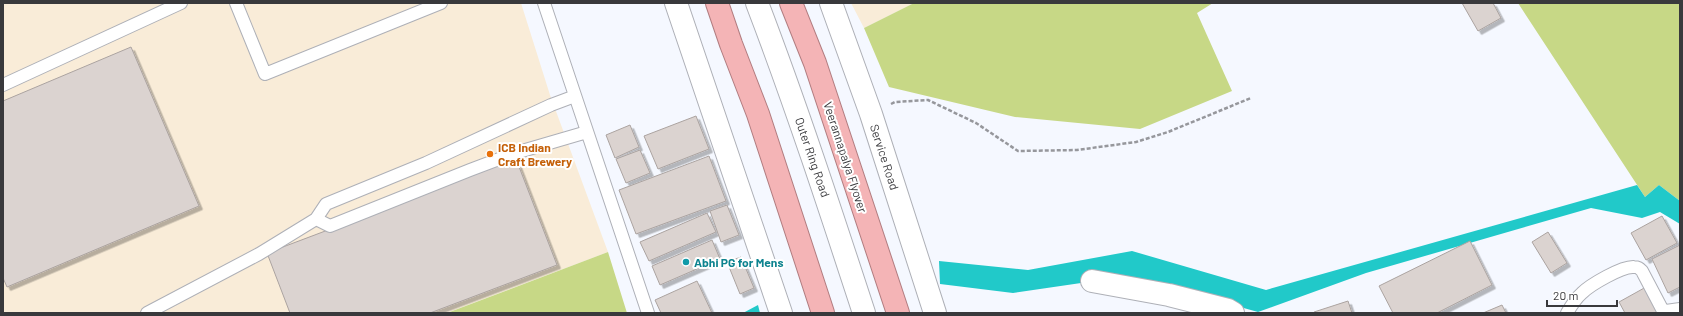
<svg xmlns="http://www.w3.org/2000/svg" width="1683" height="316" font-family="Barlow,sans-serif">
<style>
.commercial{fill:#f9ecd8}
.green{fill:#c7d886}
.water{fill:#21c9c9}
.building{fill:#dbd3d0;stroke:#aba3a0;filter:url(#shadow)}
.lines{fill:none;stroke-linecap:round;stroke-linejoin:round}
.service-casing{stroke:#aeb0b7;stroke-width:14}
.minor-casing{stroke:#aeb0b7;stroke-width:24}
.tertiary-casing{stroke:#aeb0b7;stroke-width:24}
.trunk-casing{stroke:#b17d80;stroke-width:24}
.path{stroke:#96979c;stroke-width:2.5;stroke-dasharray:4 2;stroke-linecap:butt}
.service{stroke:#fff;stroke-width:12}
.minor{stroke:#fff;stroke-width:22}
.tertiary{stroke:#fff;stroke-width:22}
.trunk{stroke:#f4b4b6;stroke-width:22}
.food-dot{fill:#e8710a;stroke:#fff;stroke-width:1.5}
.culture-dot{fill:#0f9aa8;stroke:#fff;stroke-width:1.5}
.labels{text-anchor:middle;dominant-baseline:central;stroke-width:4;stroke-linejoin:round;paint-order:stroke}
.food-label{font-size:12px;font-weight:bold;fill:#c56008;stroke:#fff;text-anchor:start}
.street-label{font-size:12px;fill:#39393c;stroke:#fff}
.culture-label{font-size:12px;font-weight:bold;fill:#0d838f;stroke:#fff;text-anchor:start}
</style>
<defs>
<filter id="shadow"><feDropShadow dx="3.5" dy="3.5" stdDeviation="0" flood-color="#0004"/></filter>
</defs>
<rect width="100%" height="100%" fill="#f5f8ff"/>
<path class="commercial" d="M3,3H521L550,95L608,252L447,313H3Z
M851,3H914L864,28Z"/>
<path class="green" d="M914,3H1213L1197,13L1232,91L1140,129L1015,117L889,87L864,28Z
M1518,3H1680V201L1659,185L1645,197Z
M608,252L627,313H447Z"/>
<path class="water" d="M1637,185L1645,197L1659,185L1680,201V224L1660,212L1642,218L1591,208L1366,273L1258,312L1129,276L1013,293L940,284L939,261L1028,270L1132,251L1266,290Z
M758,305L760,313H743Z"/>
<path class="building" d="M1462,3H1493L1501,18L1478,31Z
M131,47L199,206L7,287L3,278V101Z
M696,116L709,149L658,169L644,136Z
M630,125L639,147L615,158L606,135Z
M640,150L650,173L626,183L616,159Z
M709,156L726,201L636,234L619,190Z
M516,159L557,265L430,313H290L267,253Z
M727,205L739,235L721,242L710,211Z
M707,213L716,232L649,261L640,242Z
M1662,216L1677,243L1646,260L1631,233Z
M1548,232L1567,263L1551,273L1532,242Z
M712,240L720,259L660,285L652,266Z
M1470,241L1492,285L1437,313H1393L1379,286Z
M1680,245V287L1668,293L1652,259Z
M741,257L754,288L740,294L727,262Z
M697,281L712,313H661L655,300Z
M1646,287L1661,313H1625L1619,302Z
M1348,301L1352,313H1314V312Z
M1502,305L1506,313H1483Z"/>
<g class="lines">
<g class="service-casing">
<path id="service" d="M236,3L265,74L441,3
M544,3L648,313
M3,85L181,3
M316,219L330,226L470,170L515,153L587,132
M147,313L259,254L316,219L326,204L426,163L551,105L575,96
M1567,313C1571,306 1575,299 1582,293C1590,285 1622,266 1634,267C1638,267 1639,268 1642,271L1662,309L1666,311L1680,309"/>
</g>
<g class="minor-casing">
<path id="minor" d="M1092,281L1169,295L1228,310L1233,313"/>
</g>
<g class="tertiary-casing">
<path id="tertiary" d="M676,3L781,313
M757,3C796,105 830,209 864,313
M831,3L871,114L935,313"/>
</g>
<g class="trunk-casing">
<path id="trunk" d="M717,3L731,44L758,114L823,313
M791,3L815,63L898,313"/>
</g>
<path class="path" d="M891,104L895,102L928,100L976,123L1018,151L1077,150L1136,142L1168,132L1251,98"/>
<use href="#service" class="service"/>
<use href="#minor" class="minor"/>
<use href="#tertiary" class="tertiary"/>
<use href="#trunk" class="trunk"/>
</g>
<circle class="food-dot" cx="490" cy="154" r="4"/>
<circle class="culture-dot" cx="686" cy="262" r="4"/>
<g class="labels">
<g class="food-label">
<text x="498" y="147">ICB Indian<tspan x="498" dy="14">Craft Brewery</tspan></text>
</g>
<g class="street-label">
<text transform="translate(813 157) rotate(71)">Outer Ring Road</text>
<text transform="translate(846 157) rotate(72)">Veerannapalya Flyover</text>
<text transform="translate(885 157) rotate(72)">Service Road</text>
</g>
<g class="culture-label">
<text x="694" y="262">Abhi PG for Mens</text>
</g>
</g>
<rect width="1683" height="316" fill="none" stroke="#39393c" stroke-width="8"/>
<path d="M1547 300v6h70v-6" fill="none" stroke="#39393c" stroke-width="2"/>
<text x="1553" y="300" font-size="12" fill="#39393c" stroke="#ffffff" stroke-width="3" paint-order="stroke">20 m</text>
</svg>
